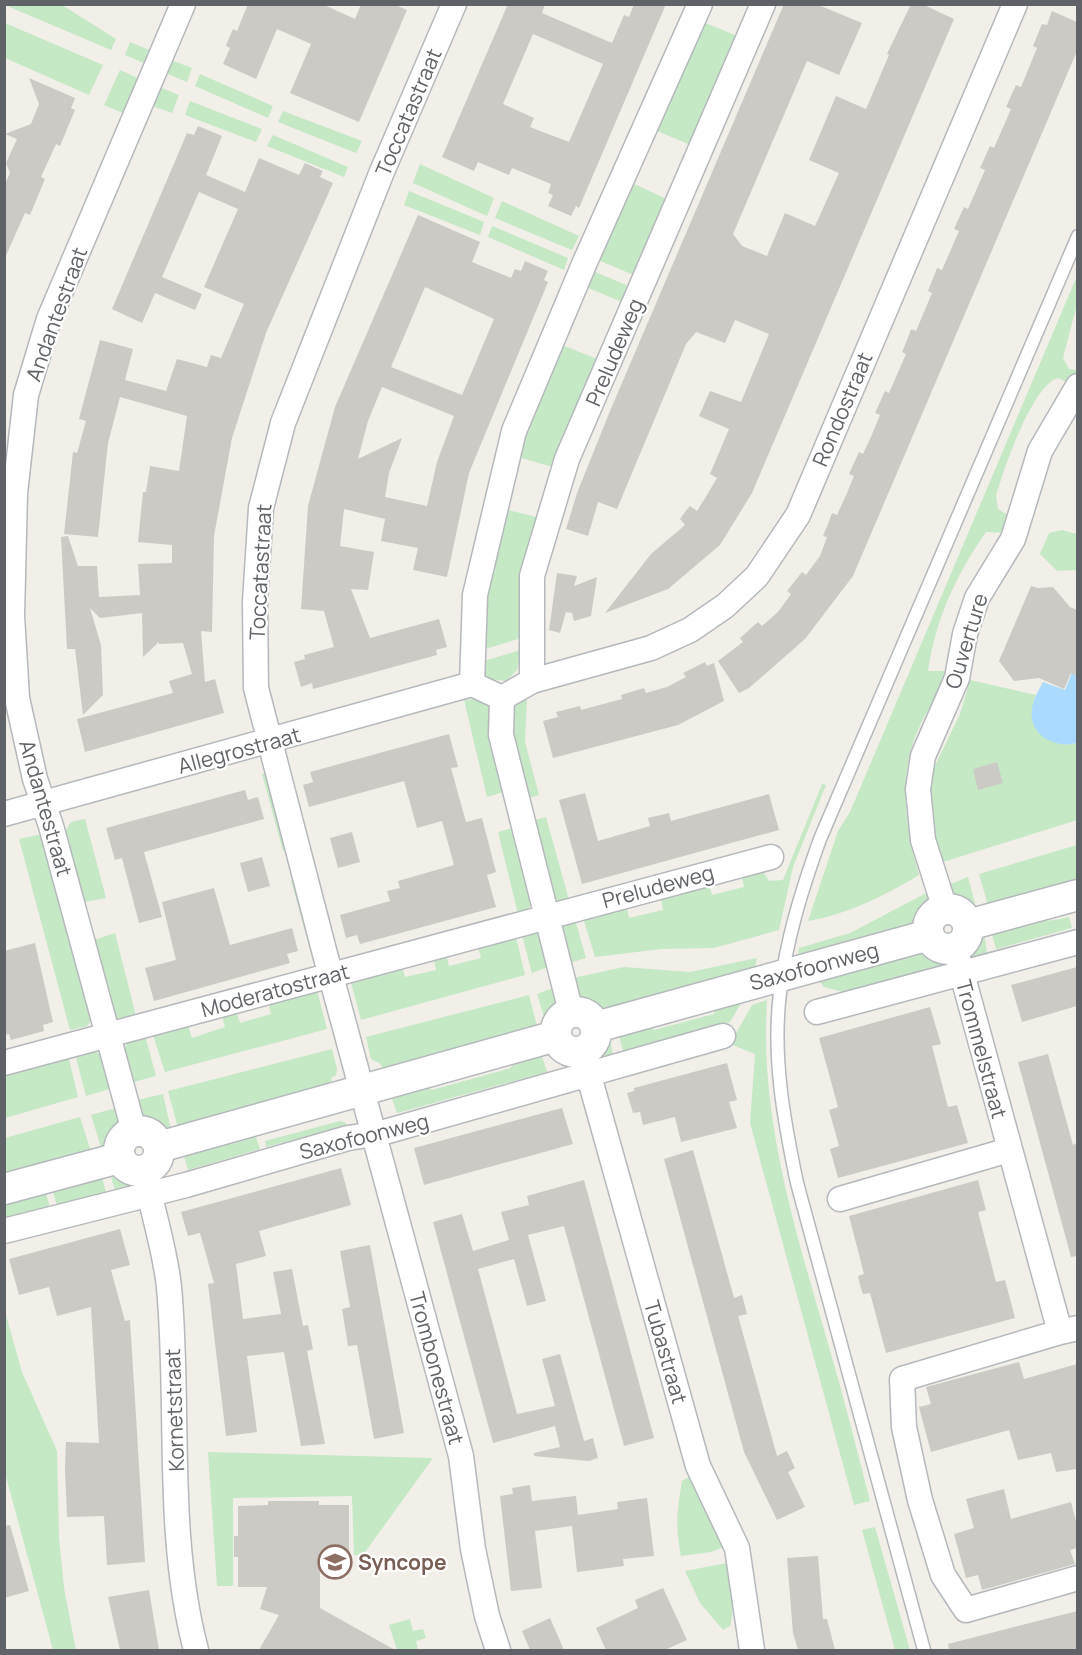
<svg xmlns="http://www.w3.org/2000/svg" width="1082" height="1655" font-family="Manrope,sans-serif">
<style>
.green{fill:#c5e8c5}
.water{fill:#aadaff}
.building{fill:#cccac5;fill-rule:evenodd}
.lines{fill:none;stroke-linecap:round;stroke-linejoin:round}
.service-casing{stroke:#b5b8bc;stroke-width:15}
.minor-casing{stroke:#b5b8bc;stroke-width:27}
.tertiary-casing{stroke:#b5b8bc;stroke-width:33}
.service{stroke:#fff;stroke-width:12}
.minor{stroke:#fff;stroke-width:24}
.tertiary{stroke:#fff;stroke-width:30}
.labels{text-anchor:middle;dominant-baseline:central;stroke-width:4.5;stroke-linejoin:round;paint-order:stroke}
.street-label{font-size:21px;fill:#5f6368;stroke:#fff}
.education-label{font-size:21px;font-weight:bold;fill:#785e54;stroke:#fff;text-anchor:start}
</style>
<rect width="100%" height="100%" fill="#f1efe8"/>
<path class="green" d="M5,5H62L116,39L111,50Z
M703,22L740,37L693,146L655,130Z
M5,23L103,65L89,95L5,58Z
M130,42L152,51L146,64L125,55Z
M171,60L192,68L187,82L165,73Z
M120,70L140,79L125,114L104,105Z
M200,74L273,106L268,118L195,86Z
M159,87L179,95L172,113L152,106Z
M190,101L262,129L256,142L185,115Z
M283,111L362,141L356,153L278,122Z
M273,135L348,167L344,177L267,146Z
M420,164L494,198L487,216L413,183Z
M632,183L669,200L636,276L598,260Z
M409,191L484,222L480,235L404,205Z
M502,201L579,236L572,250L495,218Z
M492,226L568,258L564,270L488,237Z
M593,271L631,287L624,303L586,287Z
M1077,276V304L1063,358L1069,369L1077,370L1069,383L1058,378C1032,385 1003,471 996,496L998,509L1012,518L1007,533L986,532C956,575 936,618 928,671H946C941,693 926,710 918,730C897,777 906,827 919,875C884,896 848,914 808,921L838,831L850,812Z
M562,345L600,360L556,468L518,457L526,428Z
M504,509L541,518L521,638L482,650L483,598Z
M1062,530L1077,534V570L1057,571L1040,554L1049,533Z
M521,650L517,670L506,681L490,679L481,670L480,662Z
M970,680L1036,695C1023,724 1048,751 1077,743V820L940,863L927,782L960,714Z
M527,698L525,742L539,795L524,799L509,737L514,705Z
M478,699L489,705L492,711L507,791L487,797L464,700Z
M267,773L288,850L283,851L262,774Z
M822,784L826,785L793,867L779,930L714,948L661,949L595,957L582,914L626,903L629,918L663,910L660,895L708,881L712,895L744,887L741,873L762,870L769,881L783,880Z
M546,817L569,900L562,902L550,897L530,821Z
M85,819L106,898L85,902L80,895L64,833L71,822Z
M513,828L532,903L526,912L518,914L498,832Z
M38,835L44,836L92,1019L87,1026L70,1030L19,839Z
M1077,845V881L988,905L979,874Z
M968,877L976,907L956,897L948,885Z
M296,878L317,956L312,957L291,880Z
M928,892C932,909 923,920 909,929L798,956L799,948L850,933Z
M574,916L586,958L569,963L559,928L564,919Z
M1069,917L1072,928L996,949L990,927C1017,924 1042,923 1069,917Z
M521,931C546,930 544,946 551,966L532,973Z
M984,932L988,960L969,964L968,955Z
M115,933L136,1016L121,1021L113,1015L94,940Z
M515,933L525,975L361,1020L350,979L401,963L405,977L436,970L433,955L445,952L449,966L481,958L477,943Z
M924,950L942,957L950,969L922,970L843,992L824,987L816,977Z
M757,958L755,967L603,1013L590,1002L579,999L573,978L624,967L690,972Z
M316,987L327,1029L165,1072L152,1032L187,1023L192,1038L225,1027L221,1012L235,1008L240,1023L271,1014L267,999Z
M555,987L557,998L546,1023L537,994Z
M529,995L537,1026L384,1073L381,1064L371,1059L366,1037Z
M746,995L730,1022L623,1051L618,1032L644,1022L654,1030L714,1014L717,1002Z
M767,1000C759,1119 797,1235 829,1347C844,1398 857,1450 870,1501L854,1505L750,1123L755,1054L730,1044L752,1005Z
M145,1035L156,1076L130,1083L123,1049L130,1040Z
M609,1036L614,1058L594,1065L597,1048Z
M332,1049L337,1069L336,1075L331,1078L333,1087L178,1128L168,1091Z
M94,1050L104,1059L113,1088L86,1096L75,1054Z
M540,1050L547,1072L397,1113L390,1092L424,1082L432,1090L511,1068L515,1057Z
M67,1051L78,1097L5,1118L4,1075Z
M163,1094L171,1130L148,1122L133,1101Z
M119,1107C123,1126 120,1139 101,1147L91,1115Z
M80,1117L91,1152L5,1175V1138Z
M340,1121L346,1123V1126L266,1147L265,1141Z
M256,1137L260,1149L188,1170L182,1149L222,1138L231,1144Z
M110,1172L126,1174L140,1188L120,1193L114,1188Z
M92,1173H101L106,1193L57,1206L53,1192L88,1183Z
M22,1192L30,1199L46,1194L50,1207L5,1220V1197Z
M4,1308L22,1372L57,1451L59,1537L64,1588L76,1650H53L5,1473Z
M208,1452L433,1458L363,1555H354L352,1496L233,1498V1586H217Z
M691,1476L726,1546L711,1552L681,1556C675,1525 677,1513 682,1481Z
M875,1527L910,1650H895L862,1530Z
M727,1563C730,1584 736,1605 730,1626L723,1630L700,1603L685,1571Z
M410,1619L413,1631L423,1629L426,1638L416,1641L418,1650H397L389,1625Z"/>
<path class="water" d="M1077,660V743C1055,749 1028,735 1032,709C1033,699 1039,690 1043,682L1065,690Z"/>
<path class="building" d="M248,4H322L355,19L361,4H393L407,10L359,122L290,93L311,44L277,29L256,79L223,64L230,48L226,46L229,38L233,29L237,31Z
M508,4H545L542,13L612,43L624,15L629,17L634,4H666L579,208L576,206L571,216L548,206L553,195L548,193L551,184L512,168L509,175L478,162L474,171L442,157ZM533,34L603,64L569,142L530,127L534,118L503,104Z
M784,4H816L862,23L839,75L807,61L733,234L742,246L767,256L785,213L815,226L839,173L809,160L836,96L866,109L889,55L887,54L911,4H922L954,19L752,493L720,545L668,589L605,613L651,554L685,525L680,519L685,512L690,506L697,511L707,495L717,478L710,474L729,429L699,416L710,391L741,402L769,334L735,320L725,343L696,332L686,344L617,509L598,502L588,536L566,529L577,493L610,411Z
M1052,11L1077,22V51L853,576L805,639L749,688L739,693L718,661L743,642L740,638L758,622L762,626L778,612L791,594L787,591L802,572L806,575L820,556L827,537L823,536L828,524L832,513L837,515L847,493L854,476L849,474L859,452L863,454L871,437L880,415L875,413L885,391L889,393L906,354L902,352L907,340L911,329L916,331L932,293L928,291L937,268L942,270L959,231L954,229L964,207L968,209L985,170L980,168L990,146L994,148L1011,109L1006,107L1016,85L1021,87L1028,70L1037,48L1033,46L1042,24L1047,25Z
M29,78L75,98L71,108L75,110L60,146L56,144L41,177L45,179L30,215L25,213L4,260V186L10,173L6,163L17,139L5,134L31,124L39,104Z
M198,126L222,136L206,175L245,192L259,158L299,175L305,163L323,171L320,177L333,183L266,333L232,438L214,536L212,632L201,631L205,682L215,679L224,713L85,752L77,719L173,693L169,681L192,674L183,643L159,644V642L143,657L142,613L100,618L90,608L101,645L103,695L83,715L75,649H67L61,537L68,536L78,566H97L99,597L140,595L138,564L172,563V545L138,542L143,492H146L150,466L179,471L187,416L120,397L108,443L98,537L64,534L73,452L77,453L86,421L79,419L100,340L133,349L125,380L166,391L177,359L207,367L211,355L221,358L244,304L204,287L238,209L199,192L162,277L202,294L195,310L155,293L142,323L112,309L187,133L194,135Z
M418,215L480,242L472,262L511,278L515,269L521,271L525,261L548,271L544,280L548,282L469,473L447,577L413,570L418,548L381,541L385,519L344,509L340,546L374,552L368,590L351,589L370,638L439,619L447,647L436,650L437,655L313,689L312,683L301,687L294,662L305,659L304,655L334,647L324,611L301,609L308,506L335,407ZM425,287L494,319L462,395L391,367ZM382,387L454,416L437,462L427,506L385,497L389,473L402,438L358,459L368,421Z
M557,573L577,576L574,586L597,577L591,616L574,621L572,613L566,612L560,633L549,630Z
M1031,586L1038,588L1053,587L1070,607L1077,610V676L1071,673L1064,689L1039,678L1014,681L999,661Z
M705,662L707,666L714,663L724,701L678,725L553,758L543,721L558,717L556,712L580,706L581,710L622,699L621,695L644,688L646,693L667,687L686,677L683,673Z
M449,734L458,767L451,768L466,822L482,818L496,872L487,875L496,907L360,944L357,935L346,938L340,915L390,901L387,891L400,888L398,881L454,865L442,821L417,828L404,781L309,807L303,785L313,782L310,772Z
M997,762L1003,783L978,790L973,769Z
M245,790L248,800L258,797L264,819L144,852L162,917L139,923L122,858L115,860L106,828Z
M585,793L598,841L650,826L648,818L669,813L671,821L769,794L779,830L582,884L559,800Z
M352,832L360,862L338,868L330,838Z
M262,857L270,886L248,892L240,863Z
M214,888L230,945L292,928L298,951L287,954L290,963L154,1001L145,968L176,960L162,902Z
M35,943L53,1022L43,1025L44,1031L11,1040L9,1034L4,1035V951Z
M1077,967V1006L1022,1022L1011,985Z
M930,1007L941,1044L932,1046L948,1107L957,1105L968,1143L838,1178L830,1149L839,1146L829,1110L838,1107L819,1038Z
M1048,1054L1073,1145L1077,1143V1256L1071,1257L1018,1062Z
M727,1063L737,1100L729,1102L737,1128L681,1142L675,1117L643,1125L640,1112L633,1113L627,1093L634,1091V1088Z
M562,1108L573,1144L424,1185L414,1148Z
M693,1150L734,1298L742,1295L747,1314L738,1316L777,1456L787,1451L795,1468L788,1472L805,1507L777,1520L744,1452L664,1159Z
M341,1168L351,1205L259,1231L266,1256L236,1264L243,1319L281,1314L273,1272L292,1269L303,1326L308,1325L313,1349L307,1351L325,1444L301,1446L284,1352L247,1356L257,1432L226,1436L208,1284L214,1283L200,1233L188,1236L181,1212Z
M584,1180L654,1438L624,1446L564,1226L528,1235L546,1301L527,1306L514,1259L478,1269L517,1414L555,1406L542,1359L560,1354L584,1441L593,1438L598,1458L589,1461L534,1456V1453L560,1447L555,1426L493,1443L433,1222L462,1214L473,1251L509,1240L501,1212L529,1205L527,1196Z
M978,1180L986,1210L978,1212L996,1282L1005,1280L1015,1318L886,1353L870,1293L863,1294L860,1285L858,1276L864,1274L849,1216Z
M120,1229L130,1265L111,1270L125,1321L130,1320L145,1562L107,1565L104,1516L67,1517L65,1469L66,1442L99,1443L91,1307L57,1316L49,1287L19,1295L9,1259Z
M370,1245L404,1433L374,1439L357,1345L348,1346L342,1309L350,1307L340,1251Z
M1019,1362L1024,1379L1077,1364V1469L1056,1472L1051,1453L1018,1460L1009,1430L931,1452L919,1407L931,1404L926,1387Z
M530,1485L532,1501L576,1496L578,1515L618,1509L617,1502L647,1498L654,1556L623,1559L624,1566L577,1572L572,1526L535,1531L542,1588L511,1591L500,1496L513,1494L512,1488Z
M1004,1489L1011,1519L1071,1502L1077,1525V1548L1070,1550L1075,1564L982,1590L978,1575L966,1578L954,1534L974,1528L966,1499Z
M268,1501H319V1505H349V1557H320V1608L395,1650H259L279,1615L260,1609L267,1587H238V1557H234V1536H238V1506L268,1505Z
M10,1525L29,1591L4,1598V1526Z
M818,1556L823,1619H827L835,1650H798L793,1633L787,1558Z
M663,1588L687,1640L665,1650H606L596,1628L638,1608L635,1600Z
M149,1590L159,1650H120L108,1597Z
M1077,1611V1650H949L948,1644Z
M550,1618L564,1650H530L522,1631Z"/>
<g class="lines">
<g class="service-casing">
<path id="service" d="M924,1650L797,1183C784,1121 772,1057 780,993C786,940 802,889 820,839L1078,236"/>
</g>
<g class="minor-casing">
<path id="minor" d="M454,4L381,174L283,423L261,508L255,602L256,688L325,954L461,1456L473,1549L487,1616L498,1650
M532,681V576L567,459L763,4
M472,684L502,698L532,681L651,648L690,630L725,606L757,576L798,515L1015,4
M472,684L475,595L514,431L585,262L700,4
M502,698L501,735L571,1012
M4,814L472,684
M945,909L923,840L918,789L923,756L957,678L965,634L977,598L1013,539L1040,451L1078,386
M955,948L1060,1332L1078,1328
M817,1012L1078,942
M582,1051L698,1466L737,1548L752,1650
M4,1063L771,857
M134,1131L51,826L35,779L17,698L12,616L15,493L26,395L49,319L183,4
M144,1171C152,1209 165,1249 169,1287C180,1407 165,1533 196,1650
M840,1199L1009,1150
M4,1231L186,1185L348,1138L381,1133L723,1036
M1060,1332L902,1379L904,1427L920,1500L943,1575L966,1610L1078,1578"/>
</g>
<g class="tertiary-casing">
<path id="tertiary" d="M928 929a20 20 0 1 1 40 0a20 20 0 1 1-40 0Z
M968,925L1078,895
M556 1032a20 20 0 1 1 40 0a20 20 0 1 1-40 0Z
M596,1027L929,935
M119 1151a20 20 0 1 1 40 0a20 20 0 1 1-40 0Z
M159,1147L556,1036
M4,1189L119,1158"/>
</g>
<use href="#service" class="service"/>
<use href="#minor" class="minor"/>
<use href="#tertiary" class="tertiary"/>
</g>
<defs>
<g id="school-ring" transform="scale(1.725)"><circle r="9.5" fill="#fff" stroke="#8d6e63" stroke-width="1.5"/><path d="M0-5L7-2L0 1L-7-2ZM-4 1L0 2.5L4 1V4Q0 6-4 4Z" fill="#8d6e63"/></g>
</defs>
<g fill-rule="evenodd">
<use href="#school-ring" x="335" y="1562"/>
</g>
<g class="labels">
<g class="street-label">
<text transform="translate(408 112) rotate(-67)">Toccatastraat</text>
<text transform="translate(56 314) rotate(-70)">Andantestraat</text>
<text transform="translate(614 352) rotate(-67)">Preludeweg</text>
<text transform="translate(842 409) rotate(-67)">Rondostraat</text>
<text transform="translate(260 572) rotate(-87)">Toccatastraat</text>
<text transform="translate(966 641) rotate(-73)">Ouverture</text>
<text transform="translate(239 750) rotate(-15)">Allegrostraat</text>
<text transform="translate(46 808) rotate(74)">Andantestraat</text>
<text transform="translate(658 886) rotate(-15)">Preludeweg</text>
<text transform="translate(814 966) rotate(-15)">Saxofoonweg</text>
<text transform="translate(275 990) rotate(-15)">Moderatostraat</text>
<text transform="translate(982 1049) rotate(75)">Trommelstraat</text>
<text transform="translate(364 1136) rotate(-14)">Saxofoonweg</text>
<text transform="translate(666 1352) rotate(74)">Tubastraat</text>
<text transform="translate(437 1368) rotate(75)">Trombonestraat</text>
<text transform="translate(174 1410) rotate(-92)">Kornetstraat</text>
</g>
<g class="education-label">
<text x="358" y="1562">Syncope</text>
</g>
</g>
<rect width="1082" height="1655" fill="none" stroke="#5f6368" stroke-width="12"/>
</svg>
